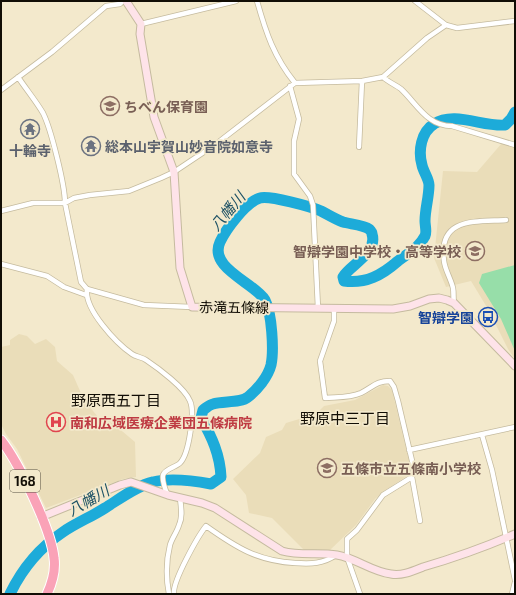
<svg xmlns="http://www.w3.org/2000/svg" width="516" height="595" font-family="'Exo 2','Noto Sans JP',sans-serif">
<style>
.built{fill:#eaddb9}
.green{fill:#97dea9}
.lines{fill:none;stroke-linecap:round;stroke-linejoin:round}
.river{stroke:#1dabd9;stroke-width:11}
.street-casing{stroke:#c5bb9f;stroke-width:6}
.secondary-casing{stroke:#c5bb9f;stroke-width:9}
.highway-casing{stroke:#fff;stroke-width:11}
.street{stroke:#fff;stroke-width:4.5}
.secondary{stroke:#fee3e9;stroke-width:7}
.highway{stroke:#faa2b7;stroke-width:9}
.labels{text-anchor:middle;dominant-baseline:central;stroke-width:3.5;stroke-linejoin:round;paint-order:stroke}
.shield{fill:#f3e9cc;stroke:#554f41;stroke-width:1}
.shield-label{font-size:13px;font-weight:bold;fill:#110d05}
.education-label{font-size:14px;font-weight:bold;fill:#785e54;stroke:#f3e9cc;text-anchor:start}
.worship-label{font-size:14px;font-weight:bold;fill:#5b616d;stroke:#f3e9cc;text-anchor:start}
.street-label{font-size:14px;fill:#110d05;stroke:#f3e9cc}
.transit-label{font-size:14px;font-weight:bold;fill:#164399;stroke:#f3e9cc;text-anchor:end}
.health-label{font-size:14px;font-weight:bold;fill:#be3a42;stroke:#f3e9cc;text-anchor:start}
.water-label{font-size:15px;font-style:italic;fill:#1e5265;stroke:#f3e9cc}
.neighbourhood-label{font-size:15px;fill:#110d05;stroke:#f3e9cc}
</style>
<rect width="100%" height="100%" fill="#f3e9cc"/>
<path class="built" d="M502,143L515,146V359L508,349L488,309L471,281L446,287L434,258L443,171L477,172Z
M19,334L27,336L35,344L46,339L55,347L57,361L73,375L84,400L98,417L110,421L135,442L136,477L123,479L46,508L17,449L6,434L1,424V347L10,345V340Z
M383,385L388,386L392,390L410,465V471L407,476L384,491L375,499L356,525L330,550L305,551L272,518L249,513L246,495L233,479L260,453L266,437L282,430L286,423L316,414L324,406L355,400Z"/>
<path class="green" d="M515,265V351L501,319L479,283L482,274Z"/>
<g class="lines">
<path class="river" d="M10,594C22,569 39,548 63,532C76,523 91,517 105,508C118,500 138,485 153,482C169,478 195,481 211,484L221,477C220,455 212,437 201,418L203,410C206,408 209,405 213,404C223,401 241,403 248,397C257,390 268,377 271,365C274,351 272,313 265,300C255,283 208,268 220,242C226,229 246,202 260,198C269,195 312,207 321,211C329,215 335,219 343,222C350,224 364,225 369,229C371,231 372,232 372,234C378,253 350,265 343,277L344,281C366,284 382,275 398,261C408,253 419,248 425,236C427,232 425,226 425,221C425,209 429,197 429,185C429,179 423,171 422,165C418,151 421,132 434,124C454,111 483,127 505,125L511,119L515,112"/>
<g class="street-casing">
<path id="street" d="M257,1C266,33 274,57 295,83
M415,1L446,25L457,28L515,21
M141,24L236,1
M18,77C26,89 36,101 43,113C51,129 65,185 65,203L81,282L87,289L144,305L192,307
M383,77C388,82 396,85 401,89C417,104 427,126 452,126L515,145
M290,86L299,119L294,141V174L310,196L313,205L318,308
M1,90L52,52L106,6L120,4L123,1
M359,147L362,81
M1,211L33,203H65L74,198L90,195L129,191L161,178L174,172L216,144L295,83L362,81L383,77L427,38L446,25
M1,264L47,276L64,287L86,295
M87,289C84,309 116,343 132,354C136,357 142,357 146,360C158,368 185,388 190,401C195,412 189,454 180,463C176,467 165,469 163,475C162,480 165,490 168,495
M454,303C453,298 454,293 453,288C451,279 445,270 444,261C438,217 475,222 506,220
M334,308V321L320,361L325,398C337,397 350,398 361,393C373,387 376,381 390,381L394,387L398,401L413,465V473L412,477L383,495L357,530L347,539V557L360,594
M482,435L492,470L515,580
M409,450L515,427
M412,477L420,521
M169,594C166,578 166,561 170,545C172,538 177,532 179,525C183,517 181,507 180,498
M174,594C172,582 198,536 206,526C237,548 258,561 295,563C311,564 323,564 336,555
M512,594L515,582"/>
</g>
<g class="secondary-casing">
<path id="secondary" d="M126,1L141,24L140,34L154,117L174,172L180,268L192,307L393,309L410,306L429,299L439,298L447,300L454,303L515,366
M41,517L120,485L131,482L168,495L202,503L215,508L282,551C300,556 319,552 337,555C356,558 372,572 391,574C402,576 413,571 423,567C454,558 485,547 515,534"/>
</g>
<g class="highway-casing">
<path id="highway" d="M1,440C19,463 51,529 54,558C56,571 52,583 47,594"/>
</g>
<use href="#street" class="street"/>
<use href="#secondary" class="secondary"/>
<use href="#highway" class="highway"/>
</g>
<defs>
<g id="school-ring" transform="scale(1)"><circle r="9.5" fill="#f3e9cc" stroke="#8d6e63" stroke-width="1.5"/><path d="M0-5L7-2L0 1L-7-2ZM-4 1L0 2.5L4 1V4Q0 6-4 4Z" fill="#8d6e63"/></g>
<g id="temple-ring" transform="scale(1)"><circle r="9.5" fill="#f3e9cc" stroke="#6b7280" stroke-width="1.5"/><path d="M0-6L5-2H3V0L6.5 2.5H4V6H1.5V3h-3V6H-4V2.5H-6.5L-3 0V-2H-5Z" fill="#6b7280"/></g>
<g id="bus-ring" transform="scale(1)"><circle r="9.5" fill="#f3e9cc" stroke="#1a4fb4" stroke-width="1.5"/><path d="M-5-6H5V4H4V6H2V4H-2V6H-4V4H-5ZM-3.5-4V0h7V-4ZM-3.5 1.2v1.5H-2V1.2ZM2 1.2v1.5H3.5V1.2Z" fill="#1a4fb4"/></g>
<g id="hospital-ring" transform="scale(1)"><circle r="9.5" fill="#f3e9cc" stroke="#e0444e" stroke-width="1.5"/><path d="M-5-5h3v3.5h4V-5h3V5h-3V1.5h-4V5h-3Z" fill="#e0444e"/></g>
</defs>
<g fill-rule="evenodd">
<use href="#school-ring" x="110" y="106"/>
<use href="#temple-ring" x="30" y="129"/>
<use href="#temple-ring" x="91" y="146"/>
<use href="#school-ring" x="475" y="251"/>
<use href="#bus-ring" x="488" y="317"/>
<use href="#hospital-ring" x="56" y="422"/>
<use href="#school-ring" x="327" y="468"/>
</g>
<g class="labels">
<rect class="shield" x="10" y="470" width="30" height="22" rx="3"/>
<g class="shield-label">
<text x="25" y="481">168</text>
</g>
<g class="education-label">
<text x="124" y="106">ちべん保育園</text>
<text x="461" y="251" text-anchor="end">智辯学園中学校・高等学校</text>
<text x="341" y="468">五條市立五條南小学校</text>
</g>
<g class="worship-label">
<text x="105" y="146">総本山宇賀山妙音院如意寺</text>
<text x="30" y="150" text-anchor="middle">十輪寺</text>
</g>
<g class="street-label">
<text transform="translate(234 307) rotate(1)">赤滝五條線</text>
</g>
<g class="transit-label">
<text x="474" y="317">智辯学園</text>
</g>
<g class="health-label">
<text x="70" y="422">南和広域医療企業団五條病院</text>
</g>
<g class="water-label">
<text transform="translate(227 211) rotate(-50)">八幡川</text>
<text transform="translate(88 500) rotate(-30)">八幡川</text>
</g>
<g class="neighbourhood-label">
<text x="116" y="400">野原西五丁目</text>
<text x="345" y="418">野原中三丁目</text>
</g>
</g>
<rect width="516" height="595" fill="none" stroke="#110d05" stroke-width="4"/>
</svg>
